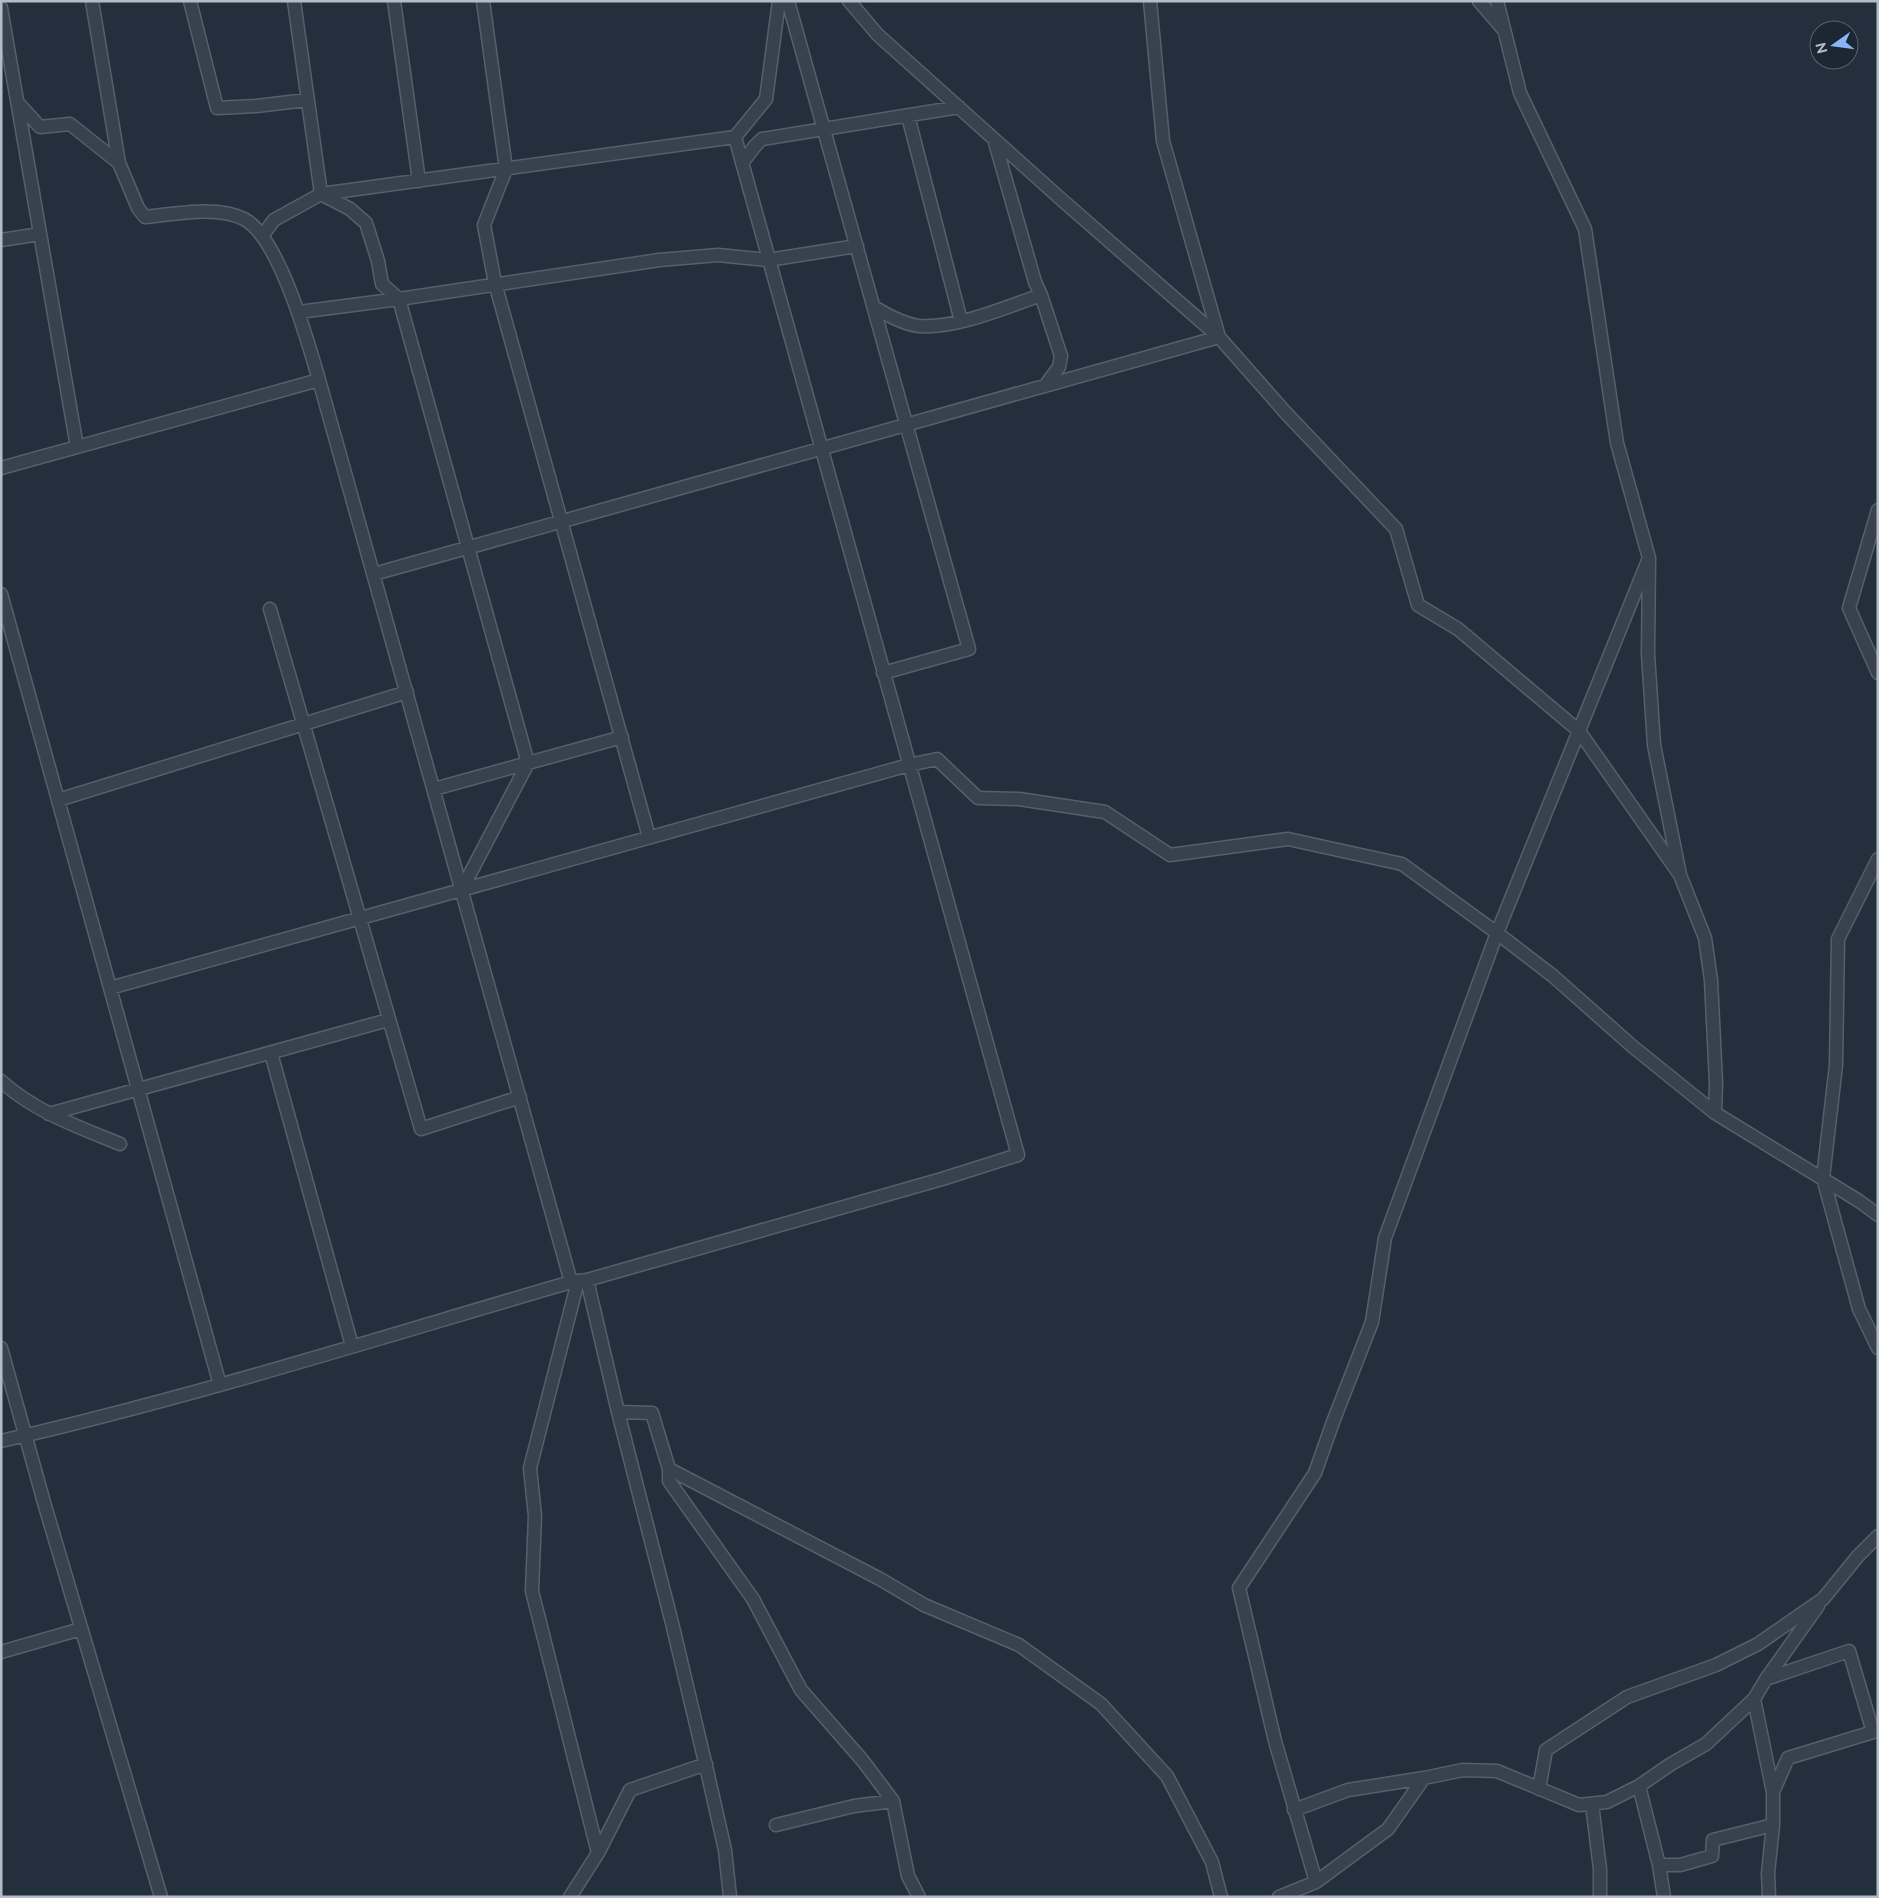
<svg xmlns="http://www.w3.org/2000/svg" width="1879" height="1898" font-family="Raleway,sans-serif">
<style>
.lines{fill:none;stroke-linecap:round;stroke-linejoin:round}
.minor-casing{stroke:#565f6c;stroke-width:15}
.minor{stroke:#38414e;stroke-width:12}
</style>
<rect width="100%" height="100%" fill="#242f3e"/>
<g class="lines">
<g class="minor-casing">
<path id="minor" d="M92,1L119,163
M190,1L217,108L256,106L307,100
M294,1L321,194
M394,1L419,181
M483,1L506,169L484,225L495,283L649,837
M788,1L969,649L883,673
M849,1L878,35L1062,200L1219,337L1285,412L1396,529L1418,605L1458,629L1579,731L1680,875
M1479,1L1504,30
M1497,1L1520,93L1585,229L1617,443L1649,558L1648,654L1654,745L1680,875L1705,938L1711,980L1716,1083L1715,1113
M1,8L77,447
M18,103L40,127L70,124L119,163L138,208L145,217C175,214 217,205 244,219C279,237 308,342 319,380L571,1282
M908,116L961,321
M994,139L1035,282L1041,295L1061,356L1059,367L1045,386
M742,163L755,146L762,139L959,107
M321,194L350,209L366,223L378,261L382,284L399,299L528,763L462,889
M262,236L274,220L321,194L735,137L766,99L779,1
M1,240L40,234
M874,307C887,315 903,324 919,326C956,329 1006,307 1041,295
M299,312L399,299L659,260L718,255L768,260L857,246
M1,468L319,380
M1878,510L1849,608L1878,673
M374,574L1219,337L1163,141L1150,1
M1,594L220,1385
M270,609L421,1129L520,1097
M434,789L622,737
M58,800L407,692
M1878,859L1838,939L1836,1065L1823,1178L1859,1309L1878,1348
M110,988L909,765L937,759L978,798L1019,799L1105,812L1170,855L1288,839L1402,864L1497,933L1553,976L1632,1046L1715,1113L1859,1201L1878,1215
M271,1053L352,1346
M1,1081C35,1112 79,1127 120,1144
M49,1114L388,1020
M587,1280L618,1412L672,1623L708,1775L725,1850L730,1897
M1,1348L45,1506L161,1897
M618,1412L652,1413L669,1469V1481L753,1599L801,1690L863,1761L893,1801L908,1876L919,1897
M1,1441C194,1397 382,1337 571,1282L587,1280L942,1179L1018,1155L735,137
M669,1469L880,1579L924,1605L1019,1645L1101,1704L1167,1776L1212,1862L1221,1897
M1,1652L81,1629
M1766,1679L1818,1606
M1639,1786L1659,1865L1664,1897
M1539,1789L1546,1750L1627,1697L1716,1665L1758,1644L1823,1599L1858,1556L1878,1536
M1592,1804L1600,1869V1897
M1294,1810L1348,1790L1424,1778
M776,1825L854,1806L893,1801
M598,1853L630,1790L706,1764
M1659,1865H1680L1712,1856L1713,1840L1773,1825V1792L1754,1699
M1316,1882L1275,1741L1239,1588L1315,1473L1333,1422L1372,1322L1385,1238L1497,933L1649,558
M570,1897L598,1853L532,1591L535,1516L530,1468L578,1281
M1279,1897L1316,1882L1388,1829L1424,1778L1463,1770L1497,1771L1579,1805L1607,1802L1639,1786L1671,1764L1706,1744L1754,1699L1766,1679L1849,1651L1873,1732L1788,1758L1773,1792
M1769,1897L1768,1873L1773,1825"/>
</g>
<use href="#minor" class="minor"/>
</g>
<rect width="1879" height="1898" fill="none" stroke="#b4bcc9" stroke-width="5"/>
<g transform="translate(1834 45) rotate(256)"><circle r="24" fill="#1d2633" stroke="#59626f"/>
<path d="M0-4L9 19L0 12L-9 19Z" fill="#8ab4f8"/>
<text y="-8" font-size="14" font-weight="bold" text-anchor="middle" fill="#b4bcc9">N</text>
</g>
</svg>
